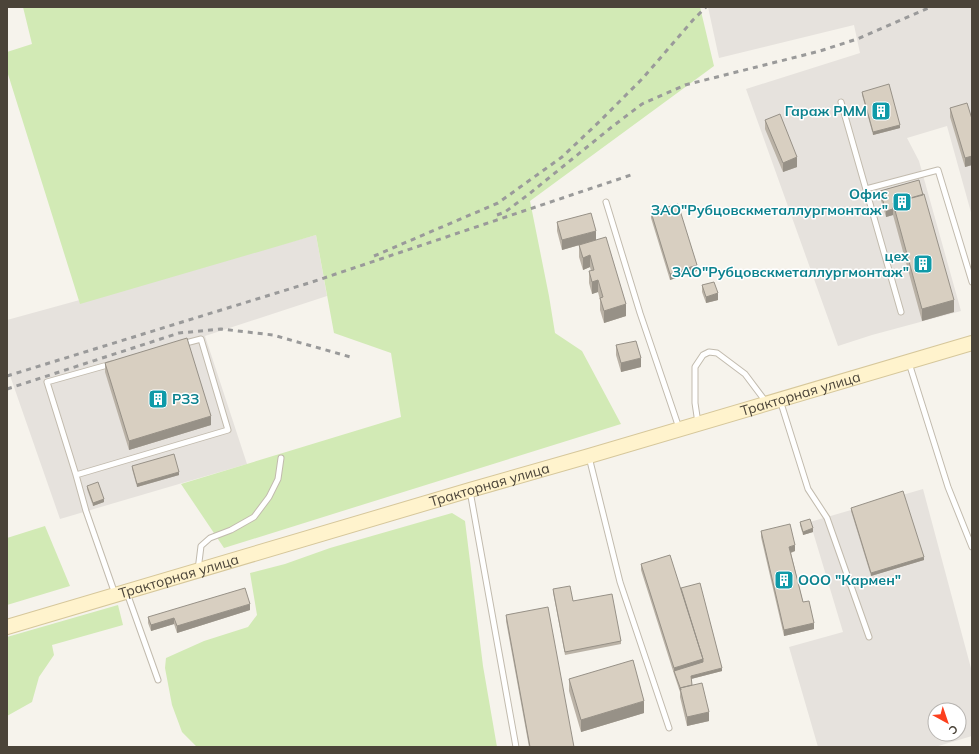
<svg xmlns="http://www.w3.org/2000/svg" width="979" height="754" font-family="Mulish,sans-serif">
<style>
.industrial{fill:#e6e2dd;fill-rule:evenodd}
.green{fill:#d2eab5}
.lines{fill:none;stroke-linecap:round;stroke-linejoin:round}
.service-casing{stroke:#c2bbae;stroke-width:7}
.secondary-casing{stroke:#d6c79b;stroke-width:16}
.service{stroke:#fff;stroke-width:5}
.secondary{stroke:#fff3cd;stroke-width:14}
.rail{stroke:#9a9a9a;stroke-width:3;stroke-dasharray:5 5;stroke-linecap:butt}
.wall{fill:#bab2a6}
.shaded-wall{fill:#979187}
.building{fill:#d8cfc1;stroke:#979187}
.labels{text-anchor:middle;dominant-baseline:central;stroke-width:3;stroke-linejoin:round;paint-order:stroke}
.culture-label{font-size:14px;font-weight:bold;fill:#0d838f;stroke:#fff;text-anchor:end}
.street-label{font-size:14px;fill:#4b4439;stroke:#fff}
</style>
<rect width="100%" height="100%" fill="#f6f3ec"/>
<path class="industrial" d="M708,7H972V216L947,126L907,138L919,161L961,311L872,335L838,346L746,89L860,53L854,25L719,58Z
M316,235L327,296L205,336L247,464L60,519L7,367V320Z
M923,489L972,672V736L935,747H818L789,647L843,632L810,522ZM935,710H959V734H935Z"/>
<path class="green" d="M23,7H700L714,66L530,201L549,296L555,333L582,351L621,424L224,548L181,484L401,417L391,353L334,333L316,235L80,304L7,71V52L32,44Z
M452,513L465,521L483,666L497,747H197L182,732L172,705L165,668L166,658L204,641L248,627L257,615L250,573L285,564L330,548Z
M45,526L70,586L7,605V538Z
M118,605L123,625L52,645L54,655L39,677L32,702L7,716V637Z"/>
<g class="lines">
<g class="service-casing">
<path id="service" d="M841,102L901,312
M866,189L938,170L972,282
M606,202L640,313L679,428
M909,363L948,487L972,547
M111,364L47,382L76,475L86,511L115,594
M780,400L808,489L827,518L869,637
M698,423L695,403V367L703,355L709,352L717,353L745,374L766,402
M589,457L620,582L669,728
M76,475L228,430L201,339L182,344
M470,491L516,747
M198,570L201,546L210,538L231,530L254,517L269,497L278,479L281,458
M127,593L158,680"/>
</g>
<g class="secondary-casing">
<g id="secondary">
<path id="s1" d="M7,627L470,490L589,456L972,343"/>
</g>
</g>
<use href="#service" class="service"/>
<use href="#secondary" class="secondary"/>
<path class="rail" d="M497,215L505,212L529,194L613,126L642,104L685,85L820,51L857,39L931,7
M374,256L498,203L562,157L600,121L643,78L693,20L706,7
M7,376L312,282L631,175
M7,389L179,333L221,329L273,335L354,358"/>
</g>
<path class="wall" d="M862,92L900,128L873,135L862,95Z
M950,108L972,119V165L965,167L950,117Z
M765,120L797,167L783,172L765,129Z
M919,180L954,312L922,321L893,215L886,217L880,197V191Z
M651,212L697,271L670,280L651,218Z
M557,222L596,240L626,316L604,323L600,310V300L598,292L592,294L589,283V271H591L590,267L583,270L579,257V245L587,243L562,250L557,231Z
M702,285L718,300L706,303L702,292Z
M616,345L641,367L621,372L616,355Z
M105,363L211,425L129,450L105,372Z
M132,466L179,475L137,487L132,469Z
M87,486L104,502L93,506L87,489Z
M851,508L924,560L871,576L851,511Z
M800,522L813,532L803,535L800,525Z
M761,531L795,551L791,553L803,602L814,629L784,636L761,537Z
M641,564L681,588L722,671L691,679L692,685L709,721L687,726L680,697V692L674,674L641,570Z
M553,589L573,601L621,641V644L565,655L553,592Z
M250,610L177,633L174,624L151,631L148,623V617Z
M506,615L574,747H529L506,621Z
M569,679L644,713L581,732L569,691Z"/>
<path class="shaded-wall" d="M900,125V128L873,135V132Z
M972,156V165L965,167V158Z
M797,157V167L783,172V163Z
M893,209V215L886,217V211Z
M596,231V240L562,250V240Z
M590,255V267L583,270V258Z
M697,265V271L670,280V274Z
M598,280V292L592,294V282Z
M718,293V300L706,303V297Z
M954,300V312L922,321V309Z
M626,304V316L604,323V311Z
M641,358V367L621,372V363Z
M211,416V425L129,450V441Z
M179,472V475L137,487V484Z
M104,499V502L93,506V503Z
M813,528V532L803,535V532Z
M795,545V551L789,553V547Z
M924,557V560L871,576V573Z
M250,604V610L177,633V626Z
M174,618V624L151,631V625Z
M814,623V629L784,636V630Z
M703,659V665L674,671V674V668Z
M722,668V671L691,679V676Z
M644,701V713L581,732V720Z
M709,712V721L687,726V717Z"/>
<path class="building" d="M889,84L900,125L873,132L862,92Z
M967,103L972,119V156L965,158L950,108Z
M780,114L797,157L783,163L765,120Z
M919,180L923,195L893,203V209L886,211L880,191Z
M924,194L954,300L922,309L893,203Z
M678,204L697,265L670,274L651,212Z
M591,213L596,231L562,240L557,222Z
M606,237L626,304L604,311L600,298L603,297L598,280L592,282L589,271L594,270L590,255L583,258L579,245Z
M714,282L718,293L706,297L702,285Z
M187,338L211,416L129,441L105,363Z
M636,341L641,358L621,363L616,345Z
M174,454L179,472L137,484L132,466Z
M98,482L104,499L93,503L87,486Z
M903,491L924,557L871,573L851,508Z
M810,519L813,528L803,532L800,522Z
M790,524L795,545L789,547L803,602L809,601L814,623L784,630L761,531Z
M670,555L703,659L674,668L641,564Z
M700,583L722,668L691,676L692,685L680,688L681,690L674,671L703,662V659L681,588Z
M570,586L573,601L612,594L621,641L565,652L553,589Z
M245,588L250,604L177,626L174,618L151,625L148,617Z
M548,607L574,747H530L506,615Z
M633,660L644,701L581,720L569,679Z
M702,683L709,712L687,717L680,688Z"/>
<defs>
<g id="building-square" transform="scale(1)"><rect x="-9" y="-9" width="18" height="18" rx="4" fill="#0f9aa8" stroke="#fff"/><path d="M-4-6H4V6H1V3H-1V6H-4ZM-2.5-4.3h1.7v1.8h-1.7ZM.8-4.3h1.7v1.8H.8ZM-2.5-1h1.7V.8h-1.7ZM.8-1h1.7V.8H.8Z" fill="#fff"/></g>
</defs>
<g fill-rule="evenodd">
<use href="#building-square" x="881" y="111"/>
<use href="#building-square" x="902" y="202"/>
<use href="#building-square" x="923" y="264"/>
<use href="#building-square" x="158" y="399"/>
<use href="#building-square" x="784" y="580"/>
</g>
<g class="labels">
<g class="culture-label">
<text x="867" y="111">Гараж РММ</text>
<text x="888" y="194">Офис<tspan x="888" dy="16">ЗАО"Рубцовскметаллургмонтаж"</tspan></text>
<text x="909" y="256">цех<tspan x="909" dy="16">ЗАО"Рубцовскметаллургмонтаж"</tspan></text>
<text x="172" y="399" text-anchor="start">РЗЗ</text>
<text x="798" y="580" text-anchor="start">ООО "Кармен"</text>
</g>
<g class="street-label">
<text stroke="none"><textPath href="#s1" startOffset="827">Тракторная улица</textPath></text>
<text stroke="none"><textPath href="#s1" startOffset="503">Тракторная улица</textPath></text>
<text stroke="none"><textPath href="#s1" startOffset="179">Тракторная улица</textPath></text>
</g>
</g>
<rect width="979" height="754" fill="none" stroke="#4b4439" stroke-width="16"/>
<g transform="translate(947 722) rotate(140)"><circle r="19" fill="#ffffff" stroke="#b7b4b0"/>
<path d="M0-3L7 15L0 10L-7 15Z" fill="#fc3f1d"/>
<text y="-6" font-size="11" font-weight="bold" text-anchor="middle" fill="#4b4439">С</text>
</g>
</svg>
